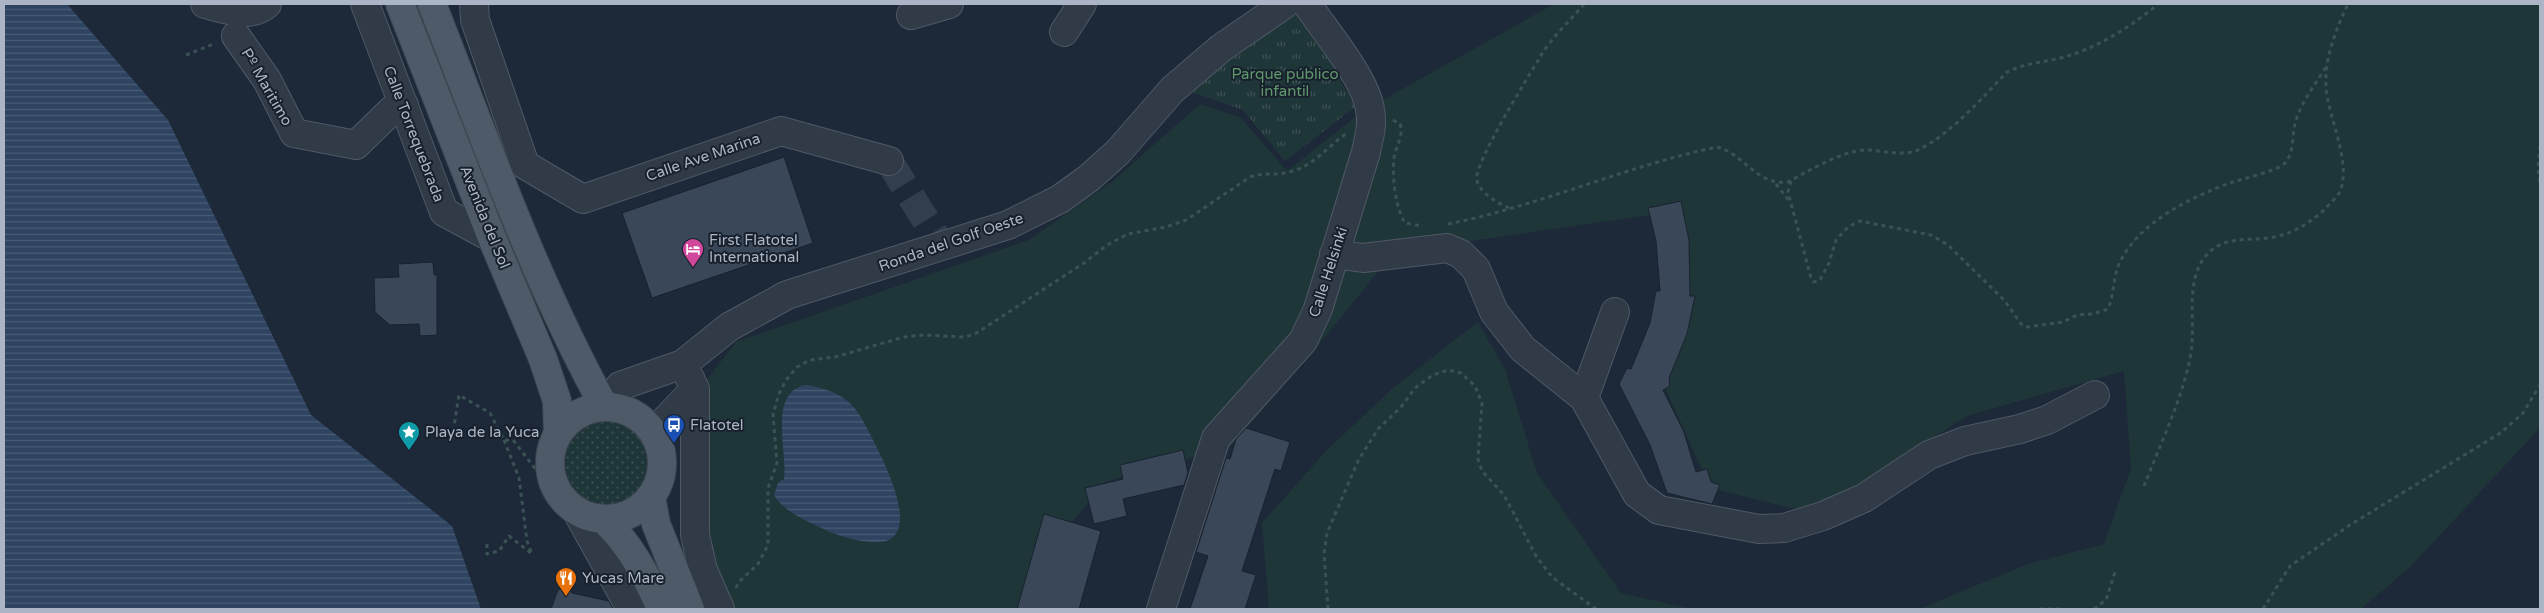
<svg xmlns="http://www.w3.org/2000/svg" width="2544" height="613" font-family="'Varela Round',sans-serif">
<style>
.grass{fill:#1f3639}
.park{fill:url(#park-tufts)}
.garden{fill:url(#garden-dots)}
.water{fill:url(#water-rules)}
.building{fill:#394758;stroke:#19222e}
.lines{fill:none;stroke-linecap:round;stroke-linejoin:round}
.minor-tunnel{stroke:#323e4d;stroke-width:28;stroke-dasharray:28 14;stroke-linecap:butt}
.minor-casing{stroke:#4f5866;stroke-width:30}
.major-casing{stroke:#3b4451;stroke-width:30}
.path{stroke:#3a5253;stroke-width:3;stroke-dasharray:4 4;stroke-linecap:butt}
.minor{stroke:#313b48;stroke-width:28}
.major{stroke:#4f5a69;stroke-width:28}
.labels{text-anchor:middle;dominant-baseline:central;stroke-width:4;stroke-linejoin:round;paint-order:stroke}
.park-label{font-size:15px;fill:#61976c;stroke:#17202c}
.street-label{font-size:15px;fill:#abb5c5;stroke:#17202c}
.poi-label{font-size:15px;fill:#abb5c5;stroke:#17202c;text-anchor:start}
</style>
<defs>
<pattern id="park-tufts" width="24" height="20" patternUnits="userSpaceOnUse" patternTransform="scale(1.25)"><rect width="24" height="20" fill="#1f3639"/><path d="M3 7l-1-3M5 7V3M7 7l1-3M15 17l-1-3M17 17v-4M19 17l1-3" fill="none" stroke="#3d5154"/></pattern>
<pattern id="garden-dots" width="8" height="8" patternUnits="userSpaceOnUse" patternTransform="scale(1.25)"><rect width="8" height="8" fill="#1f3639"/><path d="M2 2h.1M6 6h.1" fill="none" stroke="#3d5154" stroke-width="1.8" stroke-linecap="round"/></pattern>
<pattern id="water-rules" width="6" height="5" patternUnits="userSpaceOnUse" patternTransform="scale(1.25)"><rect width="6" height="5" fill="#2f4461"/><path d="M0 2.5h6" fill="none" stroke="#4a5d76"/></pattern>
</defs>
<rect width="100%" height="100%" fill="#1d2938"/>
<path class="grass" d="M1554,4H2540V428L2411,566L2361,609H1919L2028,564L2104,544L2131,468L2124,371L1967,416L1812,513L1710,488L1662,381L1678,211L1394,252L1316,348L1230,447L1105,482L1041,560L1032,609H732L703,543L701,387L736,342L1029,240L1113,181L1200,104L1240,117L1287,171L1363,111Z
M1478,322L1505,369L1537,473L1621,593L1692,609H1269L1262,523L1325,452L1393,388Z"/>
<path class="park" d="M1300,8L1355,107L1285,161L1243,110L1186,90Z"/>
<path class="garden" d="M565 463a43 43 0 1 1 86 0a43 43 0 1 1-86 0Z"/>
<path class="water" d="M4,4H67L168,120L311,415L452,526L481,609H4Z
M806,385C819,387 834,391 845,399C859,409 868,430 876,446C888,470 926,547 871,542C857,541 843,537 830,532C812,523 784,513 774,495L778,483L784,479C788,453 767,392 806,385Z"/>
<path class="building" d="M784,157L813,243L652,298L622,213Z
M1681,201L1689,240L1690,296H1695L1687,334L1669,378L1670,386L1663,390L1684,432L1696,472L1707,469L1711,482L1720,485L1712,504L1667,493L1650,445L1619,384L1627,368L1631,369L1650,323L1656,291H1660L1656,241L1648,208Z
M433,262L434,275H437V335L420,336L419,324L390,325L375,312L374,278L399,277L398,264Z
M1246,428L1290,442L1281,471L1275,469L1242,571L1256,575L1245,609H1190L1208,556L1196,552L1226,458L1230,459L1236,439Z
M1183,450L1188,473L1184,485L1123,499L1127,516L1094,524L1085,488L1123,479L1120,465Z
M1044,514L1101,531L1079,609H1017Z
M567,587L572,593L609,601L613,609H551L558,590Z"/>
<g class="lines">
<path class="minor-tunnel" d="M889,161L943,248"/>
<g class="minor-casing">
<path id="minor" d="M205,4C225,9 250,19 267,4
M365,4L444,212L492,238
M474,4L475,20L525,165L583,199L781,131L889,161
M911,15L949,4
M1064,32L1082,4
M236,36L267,80L294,133L356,145L392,110L404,105
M1334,254L1363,258L1447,248L1461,254L1476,269L1494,312L1523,349L1584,398L1637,494L1659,510L1759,529L1784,528L1823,516L1864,498L1929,455L1965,441L2020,429L2047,420L2095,395
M683,364L695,389V535L703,570L720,609
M1584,398L1615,312
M611,407L620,386L683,364L729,327L787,295L1008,225L1060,199L1089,178L1118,152L1172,90L1221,48L1285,4
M653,433L695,389
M576,510L631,609
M1161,609L1216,438L1303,341L1318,309L1366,152C1369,138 1373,124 1370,110C1366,79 1325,31 1307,4"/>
</g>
<g class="major-casing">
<path id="major" d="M400,4L492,238L543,359L557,401L558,433
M432,4C485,139 534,279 604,406
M550 463a56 56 0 1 1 112 0a56 56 0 1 1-112 0Z
M651,497L656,524L690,609
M603,519C630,544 647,576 661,609"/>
</g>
<path class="path" d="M186,55L216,43
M1393,120L1400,124C1404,137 1396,144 1394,158C1392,176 1395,207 1405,223L1422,226
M2540,146L2538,168L2540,182
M1791,181L1788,192L1811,278L1814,282L1820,280L1829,263L1836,240L1848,227L1860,221L1931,235L1948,245L2005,301L2021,324L2027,327L2063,322L2077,315L2093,314L2108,309C2114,295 2113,278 2119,264C2138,223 2189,198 2230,183C2242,179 2276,171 2284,164C2294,155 2292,136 2295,124C2300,103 2317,82 2328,64
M1776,184L1790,202
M1509,208C1498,203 1481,194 1477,181C1472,166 1529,76 1540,57C1551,38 1570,21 1584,4
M1448,224C1539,206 1626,166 1717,147C1744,154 1757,186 1788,182C1808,171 1842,151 1865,150C1883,150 1901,157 1918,150C1950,135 1983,97 2007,72C2027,62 2050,62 2071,55C2102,45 2133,25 2158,4
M452,439L459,395L490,413L504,440H513L537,471L550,467
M2144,486C2159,447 2190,382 2192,343C2194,314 2187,282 2204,258C2222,234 2248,242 2274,237C2293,233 2308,224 2323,211C2328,205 2337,198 2340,191C2352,163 2328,117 2326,87C2324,59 2336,29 2348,4
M487,544V554L499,551L509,536L532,554L527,541L519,478L504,440
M736,588L738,583L758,564L768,545V488L777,463L773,415L778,396L786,380L797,367L810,360L835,357L904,337L924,335L964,337L975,334L1084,263L1107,245L1128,234L1166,227L1186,220L1250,177C1263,172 1276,176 1289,172C1313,167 1328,146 1347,133
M1328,609L1324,554L1327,533L1358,461L1378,429L1401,407L1415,388L1433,375L1448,370L1461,373L1475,386L1482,403L1478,459L1482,471L1504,495L1536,556L1552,577L1596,609
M2040,609H2065
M2094,609L2106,600L2115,572
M2263,609L2290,566L2350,525L2502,432L2523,413L2540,385"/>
<use href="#minor" class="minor"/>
<use href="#major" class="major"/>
</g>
<defs>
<g id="hotel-pin" transform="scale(1.125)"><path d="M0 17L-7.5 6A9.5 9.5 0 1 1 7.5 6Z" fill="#d1479c" stroke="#17202c"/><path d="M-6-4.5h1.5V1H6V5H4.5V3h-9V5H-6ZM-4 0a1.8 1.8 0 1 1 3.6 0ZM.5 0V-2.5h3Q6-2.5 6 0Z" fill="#fff"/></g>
<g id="bus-pin" transform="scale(1.125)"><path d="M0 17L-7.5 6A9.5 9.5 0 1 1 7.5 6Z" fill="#1a4fb4" stroke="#17202c"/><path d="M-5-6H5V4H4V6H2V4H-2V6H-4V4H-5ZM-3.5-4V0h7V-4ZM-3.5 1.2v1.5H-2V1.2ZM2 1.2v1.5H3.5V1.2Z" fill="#fff"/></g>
<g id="sight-pin" transform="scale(1.125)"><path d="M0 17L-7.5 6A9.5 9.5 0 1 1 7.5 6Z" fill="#0f9aa8" stroke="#17202c"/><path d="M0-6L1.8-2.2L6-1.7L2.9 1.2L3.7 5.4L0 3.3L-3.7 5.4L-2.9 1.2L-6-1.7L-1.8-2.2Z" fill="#fff"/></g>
<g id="restaurant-pin" transform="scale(1.125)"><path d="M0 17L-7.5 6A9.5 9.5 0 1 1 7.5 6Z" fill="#e8710a" stroke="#17202c"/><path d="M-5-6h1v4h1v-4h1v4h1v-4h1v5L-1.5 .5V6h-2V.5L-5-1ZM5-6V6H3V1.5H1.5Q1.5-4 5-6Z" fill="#fff"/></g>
</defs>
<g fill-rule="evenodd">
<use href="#hotel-pin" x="693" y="249"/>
<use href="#bus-pin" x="674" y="425"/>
<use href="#sight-pin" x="409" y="432"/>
<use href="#restaurant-pin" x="566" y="578"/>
</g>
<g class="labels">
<g class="park-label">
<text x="1285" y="74">Parque público<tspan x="1285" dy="17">infantil</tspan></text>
</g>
<g class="street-label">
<text transform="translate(267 87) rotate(60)">Pº Maritimo</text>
<text transform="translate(414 134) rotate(69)">Calle Torrequebrada</text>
<text transform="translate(703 157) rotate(-19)">Calle Ave Marina</text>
<text transform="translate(485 217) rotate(68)">Avenida del Sol</text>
<text transform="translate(951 242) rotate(-19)">Ronda del Golf Oeste</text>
<text transform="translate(1328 272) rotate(-72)">Calle Helsinki</text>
</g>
<g class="poi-label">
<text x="709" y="240">First Flatotel<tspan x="709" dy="17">International</tspan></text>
<text x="690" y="425">Flatotel</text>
<text x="425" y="432">Playa de la Yuca</text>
<text x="582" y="578">Yucas Mare</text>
</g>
</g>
<rect width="2544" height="613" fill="none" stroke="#abb5c5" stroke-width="10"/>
</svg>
